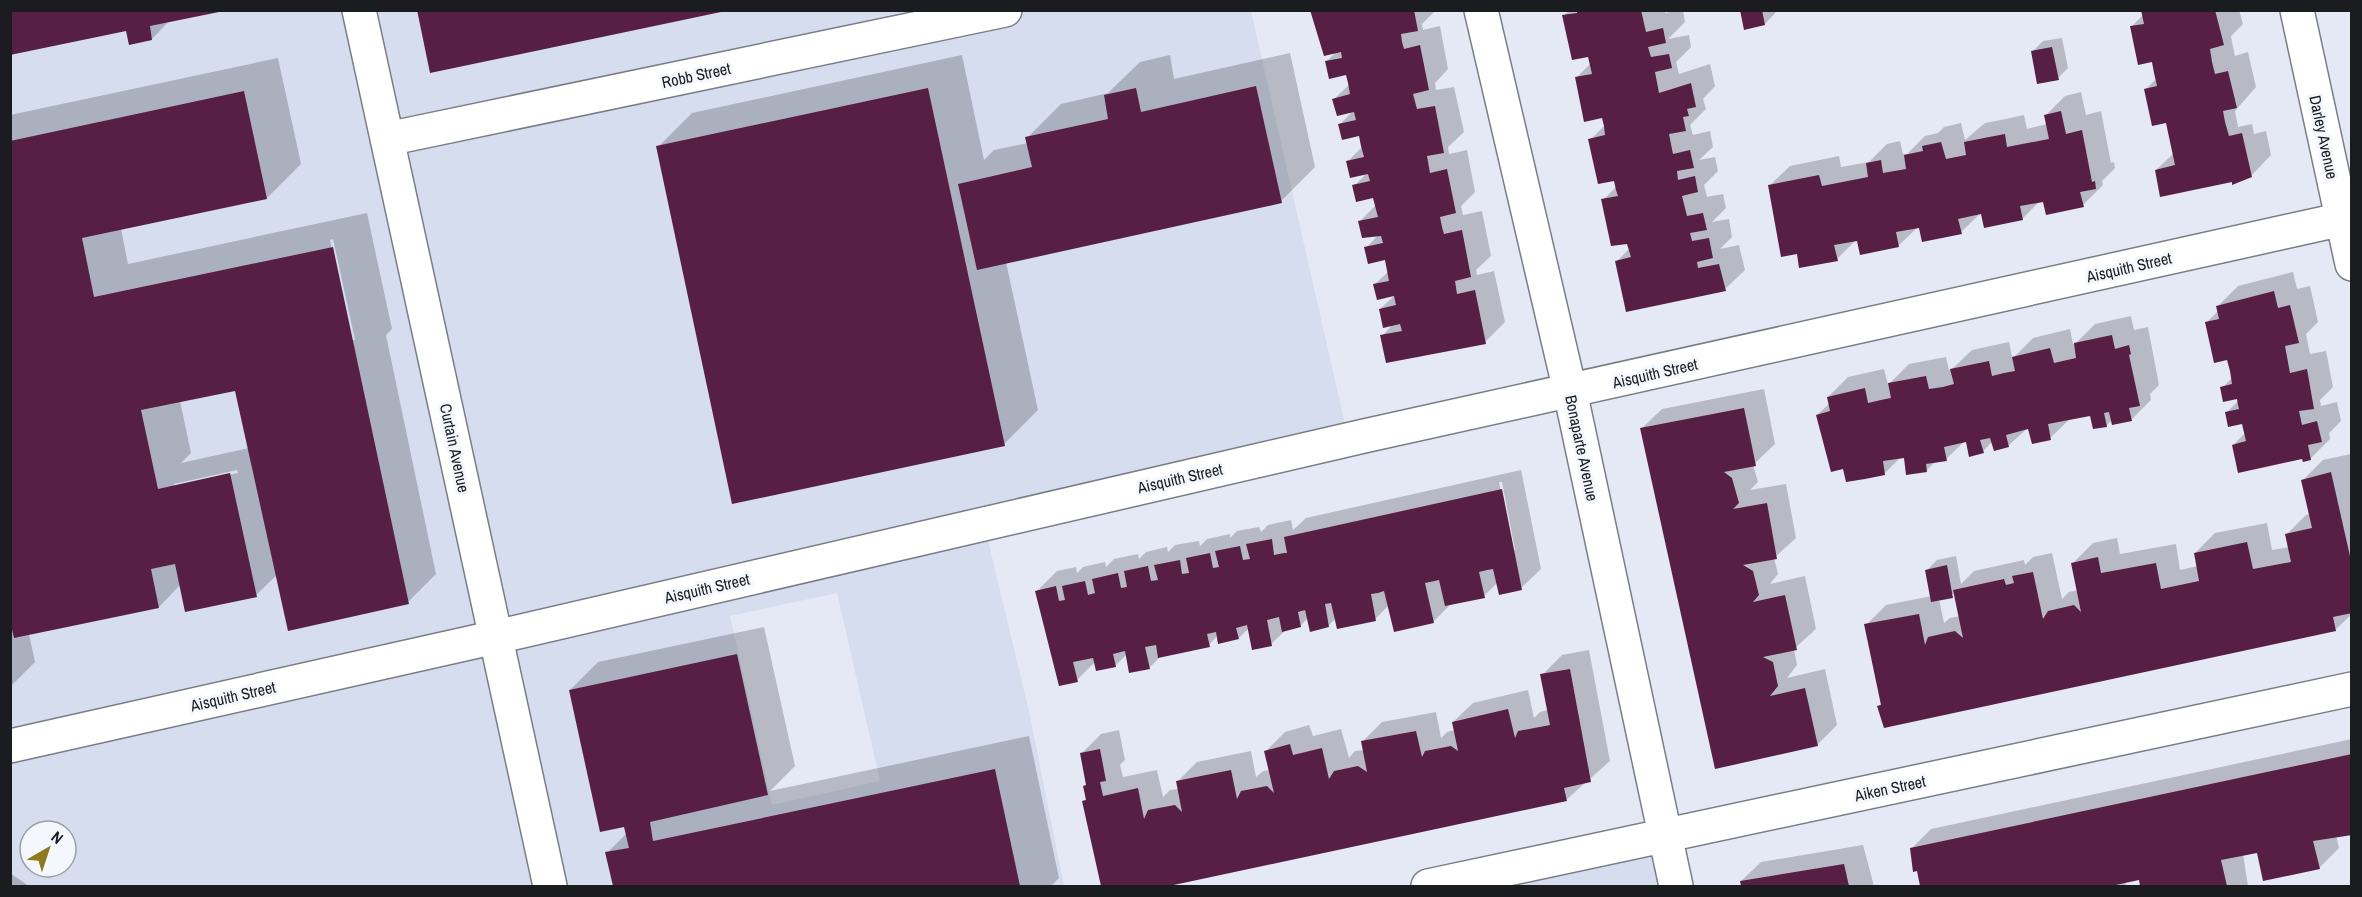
<svg xmlns="http://www.w3.org/2000/svg" width="2362" height="897" font-family="'Archivo Narrow',sans-serif">
<style>
.built{fill:#d6ddef;fill-rule:evenodd}
.shadow{fill:#0003;fill-rule:evenodd}
.building{fill:#571f44}
.lines{fill:none;stroke-linecap:round;stroke-linejoin:round}
.minor-casing{stroke:#797d87;stroke-width:36}
.minor{stroke:#fff;stroke-width:33}
.labels{text-anchor:middle;dominant-baseline:central;stroke-width:6;stroke-linejoin:round;paint-order:stroke}
.street-label{font-size:16px;fill:#1a1c20;stroke:#f4f7fe}
</style>
<rect width="100%" height="100%" fill="#e5e9f5"/>
<path class="built" d="M10,11H1251L1350,446L986,532L1029,711L1064,886H11ZM837,593L880,781L772,805L730,616ZM30,831H66V867H30Z
M1678,835L1686,886H1452Z"/>
<path class="shadow" d="M1312,10H1436L1422,24L1423,30L1440,26L1448,69L1435,83L1436,90L1454,87L1464,132L1448,147L1449,154L1467,150L1475,192L1461,206L1463,215L1482,211L1491,256L1476,270L1477,275L1494,271L1505,322L1485,342L1382,336L1393,324L1380,309L1395,295L1375,284L1389,271L1386,258L1366,248L1379,234L1360,221L1376,205L1374,196L1354,186L1367,173L1348,161L1363,146L1360,134L1340,124L1354,110L1334,99L1350,84L1347,73L1326,62L1336,52Z
M1569,10H1665V13L1683,10L1685,22L1668,39L1689,35L1691,47L1676,62L1679,74L1710,64L1715,86L1703,99L1706,109L1690,125L1693,135L1710,131L1713,147L1699,160L1715,157L1718,171L1704,185L1707,197L1723,194L1726,208L1712,222L1729,219L1732,237L1720,249L1739,245L1745,270L1725,289L1617,261L1630,248L1603,200L1617,186L1590,140L1605,125L1603,117L1576,78L1591,63L1589,55L1564,16Z
M1742,10H1778L1765,24Z
M2143,10H2239L2243,24L2231,36L2232,42L2235,56L2248,52L2256,87L2235,111L2238,127L2252,124L2254,134L2266,131L2271,155L2252,175L2234,180L2156,170L2174,153L2167,122L2146,89L2157,78L2153,60L2132,26L2143,15Z
M170,20L152,39L127,29Z
M2062,38L2068,68L2058,78L2033,51L2043,41Z
M1290,53L1315,167L1281,201L1006,262L1038,410L1004,444L658,147L692,113L962,55L984,160L994,150L1028,143L1027,138L1061,104L1108,93L1140,62L1170,55L1174,79Z
M278,58L301,164L267,198L121,229L128,264L367,213L392,329L386,335L436,574L408,602L277,575L256,595L181,584L159,607L29,634L35,662L10,687V115ZM333,239L355,340H352L330,240ZM240,388L249,448L181,463L191,453L180,401ZM237,470L238,473L174,487V484Z
M2081,92L2086,115L2101,111L2111,163L2114,162L2115,168L2102,181L2103,185L2083,205L2040,201L2022,219L1982,212L1961,232L1918,227L1898,246L1858,238L1837,259L1798,252L1770,185L1790,166L1839,156L1841,167L1869,162L1887,144L1900,141L1903,154H1907L1925,136L1938,133L1944,127L1961,123L1965,140L1985,123L2006,119L2024,115L2027,129L2047,124L2046,115L2065,96Z
M2293,272L2297,289L2310,286L2318,322L2306,334L2310,354L2326,351L2333,387L2320,400L2321,406L2337,402L2341,421L2329,433L2330,439L2310,459L2233,445L2245,433L2243,422L2226,413L2239,400L2222,388L2233,377L2228,358L2207,322L2219,310L2218,306L2238,286Z
M2131,316L2134,330L2148,327L2159,385L2150,394L2151,400L2131,420H2112L2106,426L2091,414L2070,419L2050,438L2029,427L2008,446L1993,441L1983,451L1967,439L1946,459L1936,461L1927,470L1905,457H1901L1885,473L1844,467L1817,415L1830,403L1828,397L1848,377L1884,369L1888,385L1909,364L1946,357L1949,370H1951L1972,350L2009,342L2012,357L2015,356L2033,338L2070,329L2073,344L2076,343L2095,324Z
M1764,389L1775,444L1753,465L1758,482L1750,490L1786,484L1796,538L1774,558L1778,574L1770,584L1805,576L1816,629L1794,649L1797,665L1787,678L1825,669L1837,725L1817,745L1716,768L1642,428L1662,409Z
M2351,454L2352,614L2335,630L1878,707L1882,703L1866,625L1886,605L1932,596L1927,570L1937,560L1956,556L1961,584L1974,571L2024,560L2025,565L2033,557L2052,553L2062,599L2069,592L2078,590L2073,563L2093,543L2117,538L2120,554L2176,544L2180,570L2198,566L2195,553L2215,533L2267,523L2272,550L2289,547L2287,534L2306,515L2311,514L2303,480L2323,460ZM1955,593L1960,616L1950,618L1944,623L1939,599Z
M1521,470L1541,569L1521,588L1497,583L1484,596L1452,603L1433,622L1389,605L1375,619L1336,618L1328,626L1308,618L1300,626L1287,629L1271,644L1249,628L1239,638L1218,635L1209,645L1161,656L1149,668L1127,654L1115,666L1095,662L1077,680L1037,591L1057,571L1076,567L1077,573L1083,567L1105,562L1106,567L1114,559L1138,554L1139,559L1146,552L1167,547L1168,552L1175,545L1199,541L1200,546L1207,539L1230,534V538L1237,531L1259,527L1261,532L1268,525L1291,520L1293,530L1306,518ZM1499,482H1502L1515,550H1512Z
M764,627L795,766L770,791L1029,736L1059,878L1051,886H614L607,853L627,833L570,690L598,662Z
M1589,650L1610,761L1566,800L1162,886H1102L1084,801L1087,798L1085,786L1087,784L1081,754L1101,734L1119,730L1125,760L1120,765L1123,777L1157,770L1163,797L1170,790L1179,789L1177,782L1197,762L1251,751L1256,777L1263,771L1270,770L1266,751L1285,732L1309,725L1313,736L1341,729L1349,758L1355,751L1364,750L1362,742L1382,722L1436,712L1441,738L1447,732L1455,730L1453,722L1473,703L1528,690L1534,718L1540,712L1548,710L1542,675L1562,655Z
M2352,739V834L2336,835L2339,848L2319,868L2258,851L2243,854L2248,886H2141L2140,879L2125,882L2126,886H1922L1912,848L1931,829Z
M1863,845L1874,886H1742L1741,881L1761,862Z
M10,873L29,886H10Z"/>
<path class="building" d="M10,10H219V12L150,26L152,40L129,45L126,31L10,55Z
M417,10H720L721,12L430,73Z
M1310,10H1414L1418,31L1401,34L1402,42L1404,49L1420,45L1429,90L1413,94L1417,109L1435,106L1444,153L1427,156L1430,173L1447,169L1456,213L1440,217L1442,227L1444,234L1462,230L1471,277L1455,281L1457,294L1475,290L1486,344L1386,363L1380,335L1402,331L1400,324L1383,328L1379,309L1396,305L1394,296L1377,300L1373,284L1389,281L1385,260L1368,264L1364,247L1383,243L1381,236L1362,238L1358,221L1378,217L1373,198L1356,202L1352,185L1370,181L1368,174L1350,178L1346,161L1364,157L1361,146L1359,136L1342,140L1338,124L1356,120L1354,112L1337,116L1332,99L1350,94L1348,83L1346,75L1329,79L1325,61L1342,58L1341,52L1324,56Z
M1577,10H1641L1646,32L1663,28L1666,43L1648,47L1651,57L1669,54L1672,68L1655,72L1659,93L1691,83L1696,107L1687,109L1689,116L1683,117L1686,131L1669,134L1673,154L1690,150L1694,168L1677,171L1678,180L1695,176L1698,192L1682,196L1687,216L1703,213L1707,230L1690,233L1692,241L1709,238L1713,258L1697,262L1698,268L1719,264L1726,291L1626,312L1615,261L1631,257L1627,244L1611,246L1601,199L1618,196L1616,190L1614,181L1598,184L1588,139L1605,135L1604,126L1602,118L1584,122L1575,77L1592,74L1588,57L1572,60L1562,15L1577,13Z
M1740,10H1762L1765,25L1744,30Z
M2141,10H2215L2224,45L2210,49L2212,62L2215,74L2228,71L2237,108L2223,111L2225,122L2229,136L2242,133L2252,177L2232,185V182L2160,197L2155,170L2175,165L2166,123L2152,126L2144,89L2157,86L2154,73L2152,62L2138,65L2130,26L2144,24Z
M2052,47L2059,80L2037,84L2031,51Z
M1256,86L1282,203L977,270L958,184L1032,167L1025,137L1108,119L1104,95L1136,88L1141,112Z
M928,88L1005,446L732,504L656,146Z
M244,91L267,199L82,238L94,297L333,247L409,604L288,631L235,391L141,410L158,489L230,473L257,597L185,612L175,564L151,569L159,608L14,638L10,621V141Z
M2061,111L2066,134L2082,130L2092,182L2095,181L2096,189L2080,192L2084,207L2046,215L2043,202L2020,206L2023,220L1984,228L1981,214L1958,219L1962,234L1922,242L1919,228L1896,232L1899,247L1860,255L1857,241L1834,245L1838,261L1799,268L1797,254L1781,257L1768,185L1819,175L1822,186L1868,177L1866,163L1881,160L1883,173L1906,169L1904,155L1923,151L1922,146L1941,142L1946,159L1966,155L1964,142L1984,138L2005,134L2007,147L2049,139L2044,115Z
M2274,291L2278,308L2290,305L2299,343L2285,346L2290,373L2307,369L2314,409L2299,411L2302,425L2317,421L2322,442L2308,445L2311,460L2303,462L2302,459L2238,473L2232,445L2246,441L2242,424L2228,427L2225,412L2239,409L2238,405L2237,399L2223,402L2220,387L2232,384L2230,371L2227,360L2214,363L2205,322L2219,319L2216,306Z
M2112,335L2115,349L2129,345L2131,354L2129,355L2140,406L2129,408L2132,421L2112,425L2109,412L2104,413L2107,427L2093,429L2090,416L2048,424L2051,440L2032,444L2028,429L2006,435L2009,447L1994,451L1990,438L1980,440L1984,453L1969,457L1966,442L1944,447L1947,461L1926,464L1927,472L1906,475L1904,458L1883,461L1885,475L1865,479L1846,482L1843,469L1831,472L1816,415L1830,411L1827,397L1865,388L1868,403L1881,400L1891,398L1888,383L1926,376L1929,389L1943,387L1954,384L1950,369L1989,361L1992,376L2004,373L2015,371L2012,357L2050,348L2054,363L2076,358L2074,343Z
M1744,408L1756,466L1724,472L1732,478L1739,503L1733,509L1767,503L1777,559L1743,565L1753,571L1759,595L1753,602L1785,595L1797,650L1763,657L1773,662L1778,686L1770,696L1805,688L1818,746L1715,769L1640,428Z
M2331,472L2352,565V613L2333,617L2336,631L1884,728L1877,706L1881,705L1864,624L1919,614L1925,645L1928,637L1955,631L1963,638L1953,590L2004,579L2006,585L2014,583L2012,576L2033,572L2043,619L2048,611L2074,605L2081,612L2071,563L2098,557L2101,573L2156,563L2161,589L2199,581L2194,553L2247,542L2253,569L2291,562L2285,534L2312,528L2301,480Z
M1502,489L1522,590L1499,595L1493,569L1487,570L1479,572L1485,598L1445,606L1439,580L1425,583L1434,623L1394,632L1384,591L1378,593L1371,594L1376,621L1337,629L1331,603L1325,604L1329,627L1310,632L1305,610L1298,612L1301,627L1282,632L1279,617L1267,620L1272,646L1252,650L1247,625L1236,628L1239,639L1218,644L1216,632L1207,634L1210,647L1158,658L1156,645L1145,647L1150,669L1129,673L1125,651L1113,654L1116,667L1096,671L1093,658L1073,662L1078,682L1059,686L1035,591L1056,586L1059,601L1065,600L1062,586L1085,581L1088,595L1095,593L1092,579L1118,573L1121,588L1127,587L1124,571L1148,566L1151,581L1158,580L1154,565L1180,560L1182,574L1189,573L1186,558L1210,553L1213,568L1219,567L1215,551L1240,546L1243,560L1250,559L1246,544L1272,539L1274,555L1284,553H1287L1284,537Z
M1947,565L1953,598L1931,602L1925,570Z
M737,654L768,795L650,822L653,841L995,769L1020,886H613L605,852L629,848L624,827L600,832L569,690Z
M1570,669L1591,782L1564,788L1567,801L1169,886H1101L1082,801L1086,800L1083,786L1086,785L1080,753L1100,749L1106,781L1100,782L1103,796L1138,788L1144,819L1148,810L1175,805L1182,812L1176,781L1231,770L1237,799L1241,791L1267,786L1274,793L1264,751L1290,744L1293,755L1322,748L1329,779L1334,771L1358,766L1367,772L1361,741L1416,731L1422,757L1425,751L1451,746L1458,751L1452,722L1508,709L1515,738L1518,731L1550,725L1540,674Z
M2352,754V835L2313,841L2320,869L2263,881L2257,853L2221,860L2227,886H2140L2139,880L2111,886H1920L1917,871L1913,872L1910,848Z
M1844,864L1849,886H1741L1740,881Z"/>
<g class="lines">
<g class="minor-casing">
<path id="minor" d="M359,10L550,886
M1481,10L1570,391L1676,886
M2297,10L2352,264
M387,139L1005,10
M10,746L496,637L1364,436L2352,217
M1428,886L2352,689"/>
</g>
<use href="#minor" class="minor"/>
</g>
<g class="labels">
<g class="street-label">
<text transform="translate(696 75) rotate(-12)">Robb Street</text>
<text transform="translate(2324 137) rotate(78)">Darley Avenue</text>
<text transform="translate(2129 267) rotate(-13)">Aisquith Street</text>
<text transform="translate(1655 373) rotate(-13)">Aisquith Street</text>
<text transform="translate(455 448) rotate(78)">Curtain Avenue</text>
<text transform="translate(1582 448) rotate(78)">Bonaparte Avenue</text>
<text transform="translate(1180 478) rotate(-13)">Aisquith Street</text>
<text transform="translate(707 588) rotate(-13)">Aisquith Street</text>
<text transform="translate(233 696) rotate(-13)">Aisquith Street</text>
<text transform="translate(1890 788) rotate(-12)">Aiken Street</text>
</g>
</g>
<rect width="2362" height="897" fill="none" stroke="#1a1c20" stroke-width="24"/>
<g transform="translate(48 849) rotate(39)"><circle r="28" fill="#f4f7fe" stroke="#9d9fa5" stroke-width="1.5"/>
<path d="M0-4.5L10 22L0 15L-10 22Z" fill="#8e791e"/>
<text y="-9" font-size="16" font-weight="bold" text-anchor="middle" fill="#1a1c20">N</text>
</g>
</svg>
